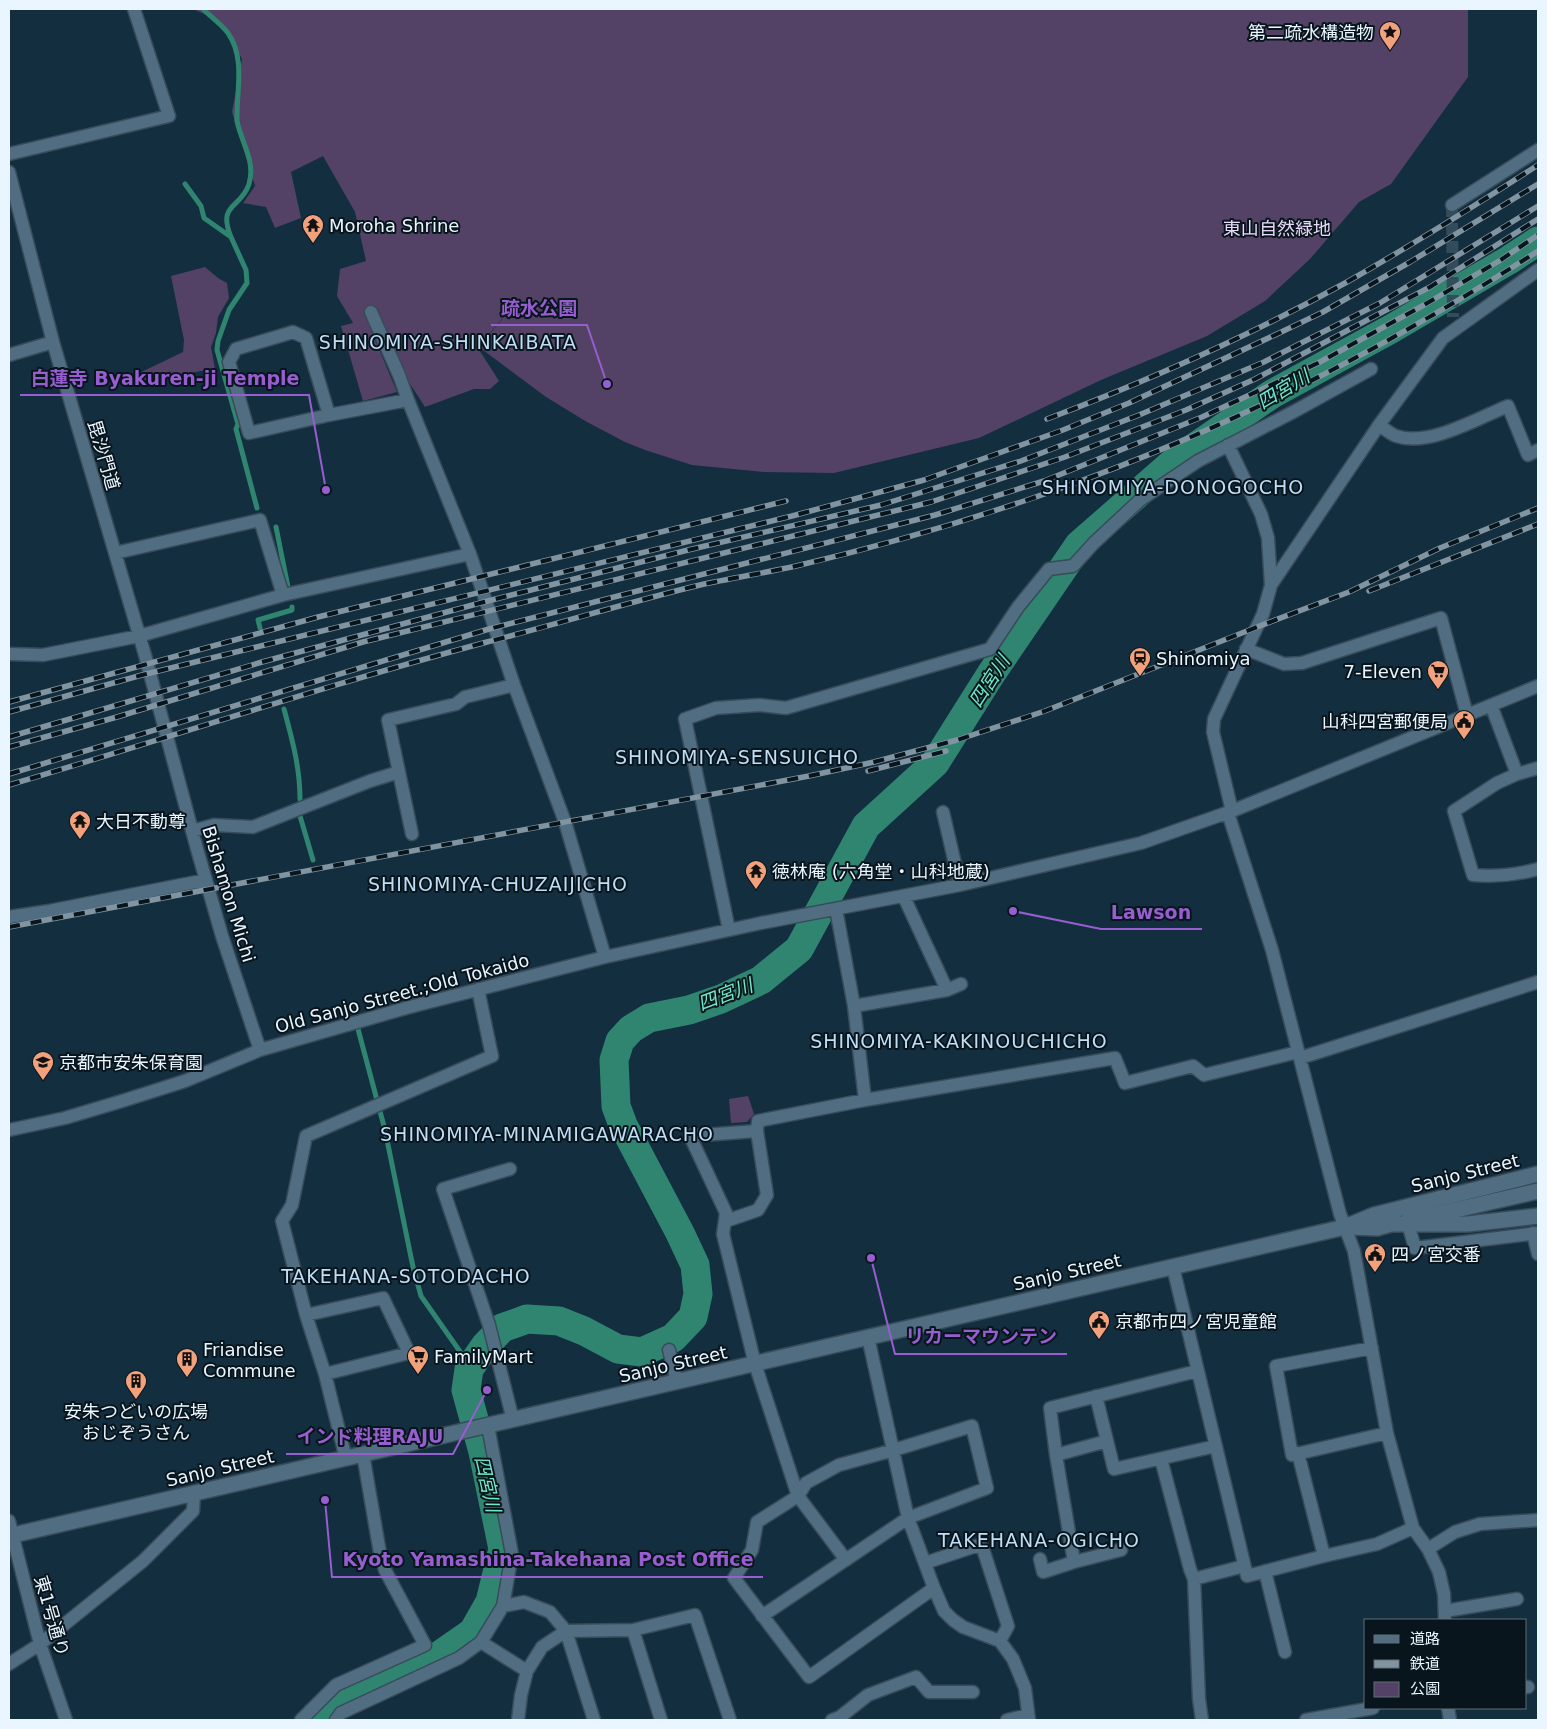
<svg xmlns="http://www.w3.org/2000/svg" width="1547" height="1729" font-family="'DejaVu Sans','Noto Sans JP',sans-serif">
<style>
.green{fill:#534265}
.lines{fill:none;stroke-linecap:round;stroke-linejoin:round}
.stream{stroke:#2f8570;stroke-width:5}
.river{stroke:#2f8570;stroke-width:29}
.minor-tunnel{stroke:#334c5c;stroke-width:12;stroke-dasharray:12 6;stroke-linecap:butt}
.minor-casing{stroke:#384b59;stroke-width:15}
.tertiary-casing{stroke:#384b59;stroke-width:18}
.secondary-casing{stroke:#384b59;stroke-width:18}
.minor{stroke:#516d81;stroke-width:12}
.tertiary{stroke:#516d81;stroke-width:15}
.secondary{stroke:#516d81;stroke-width:15}
.rail-casing{stroke:#8194a1;stroke-width:5.5}
.rail{stroke:#09151d;stroke-width:4;stroke-dasharray:11;stroke-linecap:butt}
.labels{text-anchor:middle;dominant-baseline:central;stroke-width:4;stroke-linejoin:round;paint-order:stroke}
.poi-label{font-size:18px;fill:#e9f6ff;stroke:#09151d;text-anchor:start}
.park-label{font-size:18px;fill:#e8d9fa;stroke:#09151d}
.street-label{font-size:18px;fill:#e9f6ff;stroke:#09151d}
.neighbourhood-label{font-size:19px;letter-spacing:1px;fill:#bfdef5;stroke:#09151d}
.water-label{font-size:19px;font-style:italic;fill:#70e9c8;stroke:#09151d}
.leader{fill:none;stroke:#965ecf;stroke-width:2}
.callout-dot{fill:#965ecf;stroke:#09151d;stroke-width:2}
.callout-label{font-size:19px;text-anchor:middle;font-weight:bold;fill:#965ecf;stroke:#09151d;stroke-width:4;stroke-linejoin:round;paint-order:stroke}
</style>
<rect width="100%" height="100%" fill="#132e3f"/>
<path class="green" d="M193,9H1468V77L1391,184L1359,202L1310,259L1265,301L1207,336L1101,380L979,438L834,473L765,472L692,465L645,450L625,442L587,422L546,397L479,347L522,295L479,346L476,345L499,381L490,389H474L425,407L375,330H371L397,392L363,401L341,326L353,323L337,296L340,269L366,261L355,212L323,156L291,172L301,218L275,228L266,207L243,203L255,186L232,112L242,59L220,21Z
M205,267L218,278L227,283L229,298L218,317L216,333L211,347L215,369L130,382L127,379L183,352L184,340L171,276Z
M748,1096L754,1114L747,1122L731,1123L729,1099Z"/>
<g class="lines">
<path class="stream" d="M203,9C211,17 221,24 228,33C246,59 236,92 237,121C241,142 256,161 249,184C241,209 217,203 231,237
M185,184L201,206L204,218L231,237L246,270L247,283L229,310L218,341L217,350L238,424L236,429L257,508
M276,527L288,587
M260,628L258,620L292,610V607
M284,709C292,739 300,767 300,799
M300,816L313,860
M358,1029L385,1130L413,1267L421,1296L461,1353L469,1369"/>
<path class="river" d="M313,1720L316,1715L343,1694L440,1655L473,1632L490,1602L503,1549L483,1452L466,1390L469,1369L485,1346L502,1328L527,1319L559,1321L584,1331L618,1349L642,1352L673,1338L693,1317L698,1294L695,1265L680,1233L623,1125L616,1106L614,1060L620,1041L631,1029L649,1018L689,1010L721,999L761,980L799,949L866,826L935,763L991,674L1079,545L1175,461L1272,394L1391,329L1509,260L1538,241"/>
<path class="minor-tunnel" d="M1452,205L1453,317"/>
<g class="minor-casing">
<path id="minor" d="M9,154L169,116L134,9
M9,172L53,342L145,655L197,849L222,936L260,1050
M1452,205L1538,150
M371,312L399,375L408,400
M9,355L53,342
M329,415L306,338L293,332L236,349L229,362L249,433L329,415L408,400L470,554L514,685L565,822L605,957
M1379,425C1384,428 1390,434 1396,436C1429,447 1476,419 1508,406L1528,455L1538,450
M1228,445L1261,514L1268,538L1271,585L1263,614L1214,719L1213,732L1232,811
M115,553L260,520L283,595
M1271,585L1379,425L1443,338L1538,270
M1246,649L1284,664L1302,663L1441,618L1467,715
M9,654L43,655L139,636L283,595L470,554
M1491,705L1517,774L1497,783L1454,811L1473,875C1496,877 1516,875 1538,869
M1517,774L1538,768
M943,812L960,885
M1228,813L1272,950L1340,1214L1354,1251L1387,1433L1413,1528L1428,1549L1439,1572L1444,1594L1445,1620
M192,831L214,825L253,827L370,781L399,772
M412,834L388,720L456,704L465,697L514,685
M904,897L947,990
M836,909L854,1006L865,1100L1115,1058L1125,1083L1193,1066L1204,1075L1298,1052
M9,917L49,911L206,880
M729,930L685,719L716,708L759,705L786,708L990,649L1018,607L1049,569L1073,566L1094,543L1140,500L1198,461L1295,411L1371,369
M854,1006L947,990L961,984
M1300,1058L1538,982
M9,1130L65,1118L122,1101L185,1081L260,1050L406,1008L605,957L761,923L960,885L1141,843L1232,811L1538,686
M757,1131L758,1121L865,1100
M510,1169L443,1189L489,1325L513,1420
M726,1221L758,1210L767,1195L757,1131L690,1136L726,1213L723,1234L755,1364L798,1496L846,1560
M1408,1224L1415,1248L1538,1233
M1533,1233L1538,1254
M1173,1267L1247,1576L1324,1556
M306,1315L383,1298L409,1353L325,1374
M868,1337L908,1518L934,1588L944,1611L953,1620L963,1627L1000,1641L1013,1659L1025,1688L1029,1720
M1372,1348L1276,1366L1292,1455L1387,1433
M669,1350L677,1382
M1096,1396L1114,1469L1216,1446
M1298,1453L1324,1556L1377,1544L1413,1528
M1056,1455L1107,1441
M346,1459L325,1374L306,1315L282,1221L292,1205L306,1136L492,1056L478,989
M1161,1459L1190,1569L1194,1579L1199,1699L1202,1720
M9,1521L40,1644L66,1720
M1428,1549L1455,1532L1480,1524L1538,1520
M1121,1550L1074,1562L1056,1455L1050,1408L1197,1371
M1040,1559L1043,1572L1074,1562
M925,1563L976,1546L983,1549L1008,1626L1000,1641
M1265,1571L1285,1652
M1194,1579L1244,1566
M503,1606L524,1602L550,1612L566,1631L594,1720
M1445,1611L1517,1599
M762,1616L908,1518L987,1488L972,1426L894,1450L839,1465L806,1483L798,1496L757,1522L752,1550L734,1578L809,1677L934,1588
M633,1630L661,1720
M481,1642L527,1671L542,1647L566,1631L633,1630L695,1615L730,1720
M9,1664L40,1644L143,1561L193,1511L194,1494
M1526,1687H1528
M1448,1708L1450,1720
M301,1720L336,1685L425,1645L385,1570L380,1553L363,1454
M336,1720L341,1713L459,1658L481,1642L503,1606L512,1554L488,1426
M518,1720L521,1695L527,1671
M832,1720L840,1717L868,1695L916,1677L929,1692H973
M1007,1720L1028,1715
M1306,1720L1373,1708"/>
</g>
<g class="tertiary-casing">
<path id="tertiary" d="M1408,1221L1538,1191"/>
</g>
<g class="secondary-casing">
<path id="secondary" d="M1351,1227L1377,1228L1391,1224H1468L1538,1216
M9,1536L1345,1227L1374,1215L1538,1174"/>
</g>
<use href="#minor" class="minor"/>
<use href="#tertiary" class="tertiary"/>
<use href="#secondary" class="secondary"/>
<g class="rail-casing">
<path id="rail" d="M1047,419C1150,380 1251,335 1347,282C1412,245 1476,205 1538,165
M1369,591L1538,524
M9,702L318,617L786,501
M9,712L142,675L792,516L924,480L1063,430L1129,403L1275,335L1323,312L1410,262L1538,184
M9,737L262,662L480,603L688,550L881,505L1021,461L1139,415L1264,362L1380,303L1538,206
M9,747L117,717L363,642L931,502L1065,457L1186,410L1255,379L1430,287L1538,219
M868,771L946,751
M9,774L489,629L935,515L1044,481L1202,417L1318,363L1424,305L1499,261L1538,235
M9,785C168,738 326,685 487,642C558,624 629,602 700,585C732,578 764,573 796,566C873,548 950,526 1024,501C1206,440 1377,354 1538,251
M9,927L809,776L874,762L957,740L1045,711L1257,627L1349,592L1440,548L1538,508"/>
</g>
<use href="#rail" class="rail"/>
</g>
<defs>
<g id="sight-pin" transform="scale(1.125)"><path d="M0 17L-7.5 6A9.5 9.5 0 1 1 7.5 6Z" fill="#f1a17c" stroke="#09151d"/><path d="M0-6L1.8-2.2L6-1.7L2.9 1.2L3.7 5.4L0 3.3L-3.7 5.4L-2.9 1.2L-6-1.7L-1.8-2.2Z" fill="#111"/></g>
<g id="temple-pin" transform="scale(1.125)"><path d="M0 17L-7.5 6A9.5 9.5 0 1 1 7.5 6Z" fill="#f1a17c" stroke="#09151d"/><path d="M0-6L5-2H3V0L6.5 2.5H4V6H1.5V3h-3V6H-4V2.5H-6.5L-3 0V-2H-5Z" fill="#111"/></g>
<g id="station-pin" transform="scale(1.125)"><path d="M0 17L-7.5 6A9.5 9.5 0 1 1 7.5 6Z" fill="#f1a17c" stroke="#09151d"/><path d="M-3-6H3Q5-6 5-4V2Q5 4 3 4L4.5 6H3L1.5 4h-3L-3 6H-4.5L-3 4Q-5 4-5 2V-4Q-5-6-3-6ZM-3.5-4v3h7v-3ZM-3.5 1v1.5H-2V1ZM2 1v1.5H3.5V1Z" fill="#111"/></g>
<g id="supermarket-pin" transform="scale(1.125)"><path d="M0 17L-7.5 6A9.5 9.5 0 1 1 7.5 6Z" fill="#f1a17c" stroke="#09151d"/><path d="M-6-5.5h2.5l.6 2H6L4.5 2H-2.5L-4.4-4H-6ZM-1.5 3.2a1.3 1.3 0 1 0 .1 0ZM3 3.2a1.3 1.3 0 1 0 .1 0Z" fill="#111"/></g>
<g id="civic-pin" transform="scale(1.125)"><path d="M0 17L-7.5 6A9.5 9.5 0 1 1 7.5 6Z" fill="#f1a17c" stroke="#09151d"/><path d="M-.6-6.5H3V-4.5H.6V-3L4-1V1h2V6H-6V1h2V-1L-.6-3ZM-1.2 2.5V6h2.4V2.5Z" fill="#111"/></g>
<g id="school-pin" transform="scale(1.125)"><path d="M0 17L-7.5 6A9.5 9.5 0 1 1 7.5 6Z" fill="#f1a17c" stroke="#09151d"/><path d="M0-5L7-2L0 1L-7-2ZM-4 1L0 2.5L4 1V4Q0 6-4 4Z" fill="#111"/></g>
<g id="building-pin" transform="scale(1.125)"><path d="M0 17L-7.5 6A9.5 9.5 0 1 1 7.5 6Z" fill="#f1a17c" stroke="#09151d"/><path d="M-4-6H4V6H1V3H-1V6H-4ZM-2.5-4.3h1.7v1.8h-1.7ZM.8-4.3h1.7v1.8H.8ZM-2.5-1h1.7V.8h-1.7ZM.8-1h1.7V.8H.8Z" fill="#111"/></g>
</defs>
<g fill-rule="evenodd">
<use href="#sight-pin" x="1390" y="32"/>
<use href="#temple-pin" x="313" y="225"/>
<use href="#station-pin" x="1140" y="658"/>
<use href="#supermarket-pin" x="1438" y="671"/>
<use href="#civic-pin" x="1464" y="721"/>
<use href="#temple-pin" x="80" y="821"/>
<use href="#temple-pin" x="756" y="871"/>
<use href="#school-pin" x="43" y="1062"/>
<use href="#civic-pin" x="1375" y="1254"/>
<use href="#civic-pin" x="1099" y="1321"/>
<use href="#supermarket-pin" x="418" y="1356"/>
<use href="#building-pin" x="187" y="1359"/>
<use href="#building-pin" x="136" y="1381"/>
</g>
<g class="labels">
<g class="poi-label">
<text x="1374" y="32" text-anchor="end">第二疏水構造物</text>
<text x="329" y="225">Moroha Shrine</text>
<text x="1156" y="658">Shinomiya</text>
<text x="1422" y="671" text-anchor="end">7-Eleven</text>
<text x="1448" y="721" text-anchor="end">山科四宮郵便局</text>
<text x="96" y="821">大日不動尊</text>
<text x="772" y="871">徳林庵 (六角堂・山科地蔵)</text>
<text x="59" y="1062">京都市安朱保育園</text>
<text x="1391" y="1254">四ノ宮交番</text>
<text x="1115" y="1321">京都市四ノ宮児童館</text>
<text x="203" y="1349">Friandise<tspan x="203" dy="21">Commune</tspan></text>
<text x="434" y="1356">FamilyMart</text>
<text x="136" y="1411" text-anchor="middle">安朱つどいの広場<tspan x="136" dy="21">おじぞうさん</tspan></text>
</g>
<g class="park-label">
<text x="1277" y="228">東山自然緑地</text>
</g>
<g class="street-label">
<text transform="translate(104 455) rotate(74)">毘沙門道</text>
<text transform="translate(229 894) rotate(73)">Bishamon Michi</text>
<text transform="translate(402 993) rotate(-15)">Old Sanjo Street.;Old Tokaido</text>
<text transform="translate(1465 1173) rotate(-14)">Sanjo Street</text>
<text transform="translate(1067 1272) rotate(-13)">Sanjo Street</text>
<text transform="translate(673 1364) rotate(-13)">Sanjo Street</text>
<text transform="translate(220 1468) rotate(-13)">Sanjo Street</text>
<text transform="translate(52 1616) rotate(74)">東1号通り</text>
</g>
<g class="neighbourhood-label">
<text x="448" y="342">SHINOMIYA-SHINKAIBATA</text>
<text x="1173" y="487">SHINOMIYA-DONOGOCHO</text>
<text x="737" y="757">SHINOMIYA-SENSUICHO</text>
<text x="498" y="884">SHINOMIYA-CHUZAIJICHO</text>
<text x="959" y="1041">SHINOMIYA-KAKINOUCHICHO</text>
<text x="547" y="1134">SHINOMIYA-MINAMIGAWARACHO</text>
<text x="406" y="1276">TAKEHANA-SOTODACHO</text>
<text x="1039" y="1540">TAKEHANA-OGICHO</text>
</g>
<g class="water-label">
<text transform="translate(1283 389) rotate(-31)">四宮川</text>
<text transform="translate(989 681) rotate(-57)">四宮川</text>
<text transform="translate(725 994) rotate(-21)">四宮川</text>
<text transform="translate(488 1484) rotate(77)">四宮川</text>
</g>
</g>
<path class="leader" d="M607 384L587 325H491M326 490L309 395H20M1013 911L1101 929H1202M871 1258L895 1354H1067M487 1390L453 1454H286M325 1500L332 1577H763"/>
<g class="callout-dot">
<circle cx="607" cy="384" r="5"/>
<circle cx="326" cy="490" r="5"/>
<circle cx="1013" cy="911" r="5"/>
<circle cx="871" cy="1258" r="5"/>
<circle cx="487" cy="1390" r="5"/>
<circle cx="325" cy="1500" r="5"/>
</g>
<g class="callout-label">
<text x="539" y="315">疏水公園</text>
<text x="165" y="385">白蓮寺 Byakuren-ji Temple</text>
<text x="1151" y="919">Lawson</text>
<text x="981" y="1343">リカーマウンテン</text>
<text x="370" y="1443">インド料理RAJU</text>
<text x="548" y="1566">Kyoto Yamashina-Takehana Post Office</text>
</g>
<rect width="1547" height="1729" fill="none" stroke="#e9f6ff" stroke-width="20"/>
<rect x="1364" y="1619" width="162" height="90" fill="#09151d" stroke="#636f77"/>
<rect x="1374" y="1635" width="25" height="8" fill="#516d81" stroke="#636f77"/>
<text x="1410" y="1644" font-size="15" fill="#e9f6ff">道路</text>
<rect x="1374" y="1660" width="25" height="8" fill="#8194a1" stroke="#636f77"/>
<text x="1410" y="1669" font-size="15" fill="#e9f6ff">鉄道</text>
<rect x="1374" y="1682" width="25" height="15" fill="#534265" stroke="#636f77"/>
<text x="1410" y="1694" font-size="15" fill="#e9f6ff">公園</text>
</svg>
